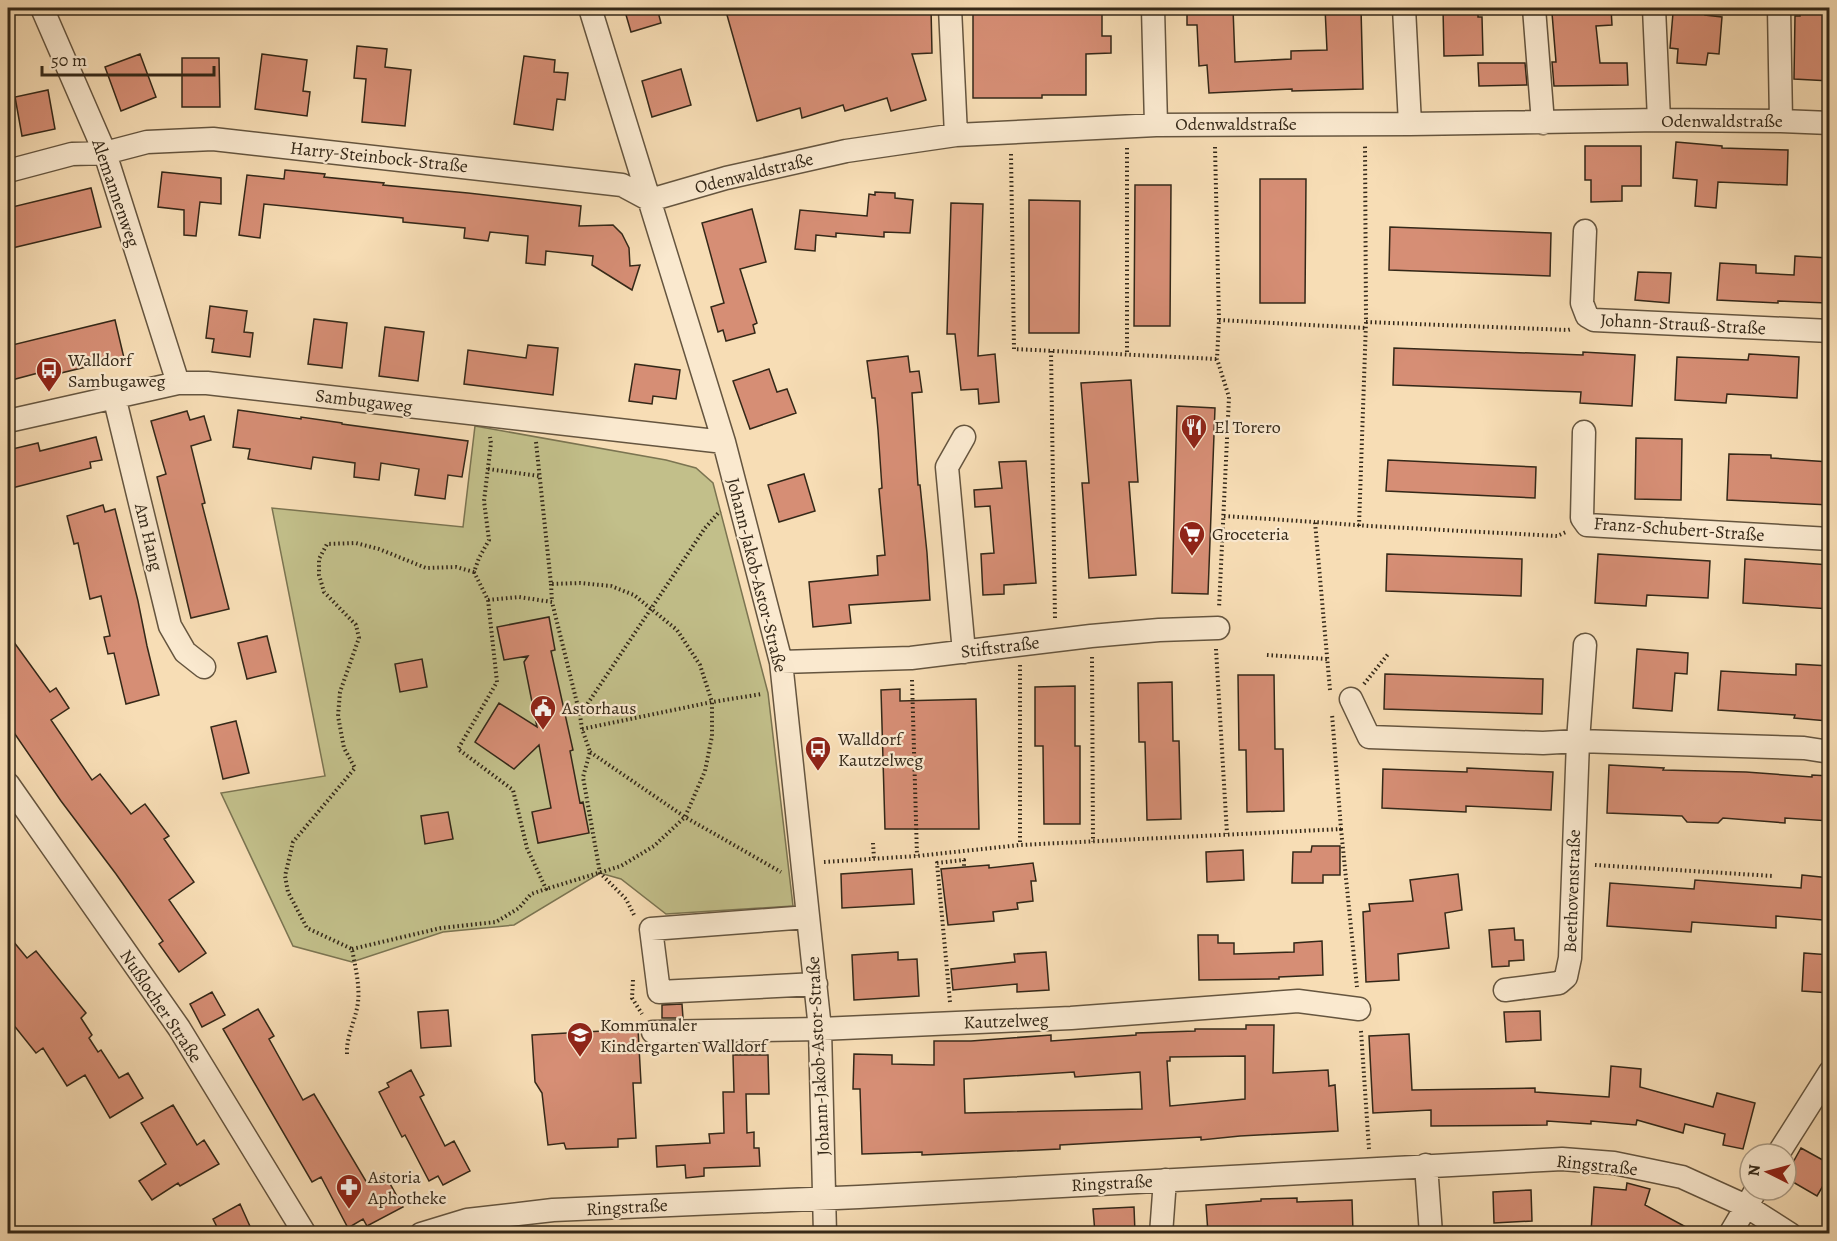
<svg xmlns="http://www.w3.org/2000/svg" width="1837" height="1241" font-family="Alegreya,serif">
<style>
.green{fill:#c2bf8a;stroke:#7b7451;stroke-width:1.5}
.building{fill:#d68e75;stroke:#342818;stroke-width:1.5;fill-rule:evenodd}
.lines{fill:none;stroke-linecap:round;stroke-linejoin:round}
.minor-casing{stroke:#65553f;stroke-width:25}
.path{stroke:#342818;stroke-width:4;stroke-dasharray:1.5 3;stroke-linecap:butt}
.minor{stroke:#fae9cf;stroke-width:22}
.labels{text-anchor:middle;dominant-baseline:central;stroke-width:4.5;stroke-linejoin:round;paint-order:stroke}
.street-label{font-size:18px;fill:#342818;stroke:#fae9cf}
.poi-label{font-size:18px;fill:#342818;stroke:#fae9cf;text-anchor:start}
</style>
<rect width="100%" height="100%" fill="#f7ddb5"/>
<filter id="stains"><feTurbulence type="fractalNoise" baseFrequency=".00333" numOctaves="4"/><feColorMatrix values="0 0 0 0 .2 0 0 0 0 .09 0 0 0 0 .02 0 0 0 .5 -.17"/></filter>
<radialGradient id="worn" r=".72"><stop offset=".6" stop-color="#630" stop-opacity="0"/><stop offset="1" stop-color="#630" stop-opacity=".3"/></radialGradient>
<path class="green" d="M475,426L666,460L696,468L713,483L768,693L793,906L666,914L621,879L600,873L514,925L443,932L352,962L293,946L221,793L325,776L272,508L463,527Z"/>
<path class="building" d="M624,8H657L661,23L631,32Z
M725,8H931L932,53L912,54L926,100L891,111L887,98L845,111L843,105L802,118L800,108L757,121Z
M973,8H1102V36H1111V53L1086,54V95H1042V98H973Z
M1187,8H1233L1235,62L1291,59V51L1327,50L1325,8H1361L1363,89L1292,91V89L1209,93L1207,65L1199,66L1197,25H1187Z
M1443,8H1478V17H1482L1483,55L1444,56Z
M1556,8H1611L1612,25L1596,26L1600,63H1627L1628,85L1554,86L1552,62H1556L1552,13L1556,12Z
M1678,8H1706L1705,15L1722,17L1719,54L1708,53L1706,65L1677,63L1678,49L1670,48L1673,13H1677Z
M1800,8H1830V81L1794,79L1795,16H1800Z
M357,46L387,49L385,67L411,70L405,126L362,122L366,79L354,78Z
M140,54L156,97L121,111L105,67Z
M262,54L307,60L303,91L310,92L307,116L255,109Z
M524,56L555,60L554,72L568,73L565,100L557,99L553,130L514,124Z
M182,58H219L220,107H182Z
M1478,63H1525L1527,85L1479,86Z
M681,69L691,105L652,117L642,81Z
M48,90L55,129L22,136L15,97Z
M1676,142L1722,146V148L1788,150L1787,185L1718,182L1716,208L1695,206L1697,180L1673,178Z
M1585,146H1641V186H1622V201L1591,202V180H1585Z
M285,170L325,174L324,177L384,183L383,185L468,193L581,206L579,226L613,225L622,234L629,248L630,266L640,265L632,290L592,265L593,256L546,251L545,265L526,263L528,236L490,232L488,241L464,238L465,228L403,222V218L264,204L260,238L239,235L247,175L284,179Z
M162,172L221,178V204L200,202L196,236L184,235V210L158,207Z
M1260,179H1306L1305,303H1260Z
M1135,185H1171L1170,326H1134Z
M91,188L101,227L8,249V208Z
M875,192L895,193V198L913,200L910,233L884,232V237L836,233V237L816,235L815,251L795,249L800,210L867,216L869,194L875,195Z
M1029,200L1080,201L1079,333H1029Z
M951,203L983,204L978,356L995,354L999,402L979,404L978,389L961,390L955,334H947Z
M752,209L766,262L740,269L757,323L753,325L755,333L726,341L723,330L718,332L711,307L724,303L702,223Z
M1390,227L1551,233L1550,276L1389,270Z
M1795,256L1829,258L1827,303L1778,301V303L1717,300L1720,263L1756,265V273L1794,275Z
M1638,272L1671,273L1669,303L1635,300Z
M210,306L247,311L244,332L253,333L250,357L212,352L214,339L206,338Z
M314,319L347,323L342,368L308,364Z
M115,320L124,358L44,377L42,372L8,381V346Z
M385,327L424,332L418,381L379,376Z
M528,345L558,348L553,395L464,384L468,350L526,358Z
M1394,348L1583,355V352L1635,355L1632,406L1580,403L1581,392L1393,385Z
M1749,354L1799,357L1797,398L1727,394L1726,403L1675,400L1677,357L1748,360Z
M908,356L910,372L919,371L922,392L912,393L918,485H920L927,553L930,600L849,605L851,623L813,627L809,582L878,575L877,556L885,555L879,489L882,488L878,430L875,398H872L867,361Z
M635,364L680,370L676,399L653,396L652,404L629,401Z
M769,369L777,392L787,389L796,413L750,429L733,381Z
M1131,380L1138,482H1129L1136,575L1089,578L1082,483H1089L1081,383Z
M1177,406L1215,408L1208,594L1172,593Z
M238,410L301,419V417L342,423V424L468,441L462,477L448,475L445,499L415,495L419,469L381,463L379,480L354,477L355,463L313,457L311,469L248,459L250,449L233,447Z
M187,411L190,420L204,416L211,440L191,446L205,503L202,504L229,609L191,618L157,477L166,474L151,421Z
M96,437L102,460L90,462L91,468L8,489V450L38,443L40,451Z
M1636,438L1682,439L1681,500L1635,499Z
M1729,454L1771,455V458L1830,462V505L1727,500Z
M1388,460L1536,467L1535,498L1386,491Z
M1026,461L1036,583L1004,585V594L983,595L981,554L994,553L990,506L975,507L974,490L1002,488L999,462Z
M804,474L815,511L779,522L768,485Z
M103,505L105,512L115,509L138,601L147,646L159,695L126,704L114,653L108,654L104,637L110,636L101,596L90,599L78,543L74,544L67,516Z
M1387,554L1522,559L1521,596L1386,591Z
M1598,554L1710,561L1708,598L1647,595L1646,606L1595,603Z
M1745,559L1830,565V609L1743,603Z
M549,617L555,650L551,651L573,750L570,751L580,803L583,802L589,833L538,843L532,812L551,808L539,745L514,769L475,742L499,703L537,727L524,662L528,656L504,660L497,627Z
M8,634L50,692L56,688L69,708L51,720L92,780L100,774L131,814L145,804L169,836L164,839L194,882L169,900L206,953L179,972L159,944L163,941L116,874L61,801L8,724Z
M267,636L276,672L247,679L238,643Z
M1637,649L1688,653L1687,674L1675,673L1672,711L1633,708Z
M422,659L427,687L400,692L395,664Z
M1796,664L1830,666L1828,721L1794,718L1795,715L1718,710L1721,671L1796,675Z
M1385,674L1543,679L1542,714L1384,709Z
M1238,675H1274L1275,749H1283L1284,811L1247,812L1246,750H1239Z
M1172,682L1173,741H1179L1181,819L1147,820L1145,742H1139L1138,683Z
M1075,686V746H1080V824H1044L1043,746H1035V687Z
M900,689V701L976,699L979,829H885L881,690Z
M236,721L249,773L223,779L211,727Z
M1609,765L1664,768L1663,770L1746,772L1812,777V775L1830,776V821L1785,818V823L1723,818L1718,823L1687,822L1682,816L1607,813Z
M1467,768L1553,772L1551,810L1466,806V812L1382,808L1383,769L1467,772Z
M448,812L453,839L425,844L421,816Z
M1312,846H1340V875H1323V883H1292L1293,852H1311Z
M1243,850L1244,880L1207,882L1206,852Z
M1033,863L1036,881H1031L1033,901L1017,903L1018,909L993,912L994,921L948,925L941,869L989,865V868Z
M912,869L914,904L842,908L841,874Z
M1458,874L1462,910L1445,913L1449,948L1398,954L1399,980L1366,982L1363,912L1370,911L1369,904L1413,901L1410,880Z
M1802,875L1830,878V918L1823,917V920L1776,916V928L1692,922L1691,932L1607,926L1610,883L1694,889L1695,880L1801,888Z
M1514,928L1515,940H1523L1524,960L1509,961V966L1492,967L1489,930Z
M8,935L27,958L36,951L86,1013L81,1018L92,1035L89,1038L98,1052L101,1050L119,1078L128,1073L143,1098L110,1118L85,1075L67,1086L43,1048L36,1053L8,1018Z
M1198,935H1218V943H1234V954L1294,952V943L1322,941L1323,975L1279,977V979L1199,980Z
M898,952V960L917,959L919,996L854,1000L852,955Z
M1046,952L1049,990L1017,992V984L953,990L951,969L1015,962L1014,954Z
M1804,953L1830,955V993L1802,991Z
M212,992L225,1015L202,1027L190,1004Z
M682,1004L683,1018H662V1005Z
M258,1009L274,1036L269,1039L303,1100L314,1094L367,1183L384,1173L403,1207L367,1226L363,1219L348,1228L321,1177L312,1182L223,1029Z
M448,1010L451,1046L421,1048L418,1012Z
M1540,1011L1541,1040L1506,1042L1504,1012Z
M1246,1025H1274L1273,1073L1328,1070L1329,1086L1335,1085L1338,1131L1240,1136L1201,1140V1137L1060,1145V1149L922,1155V1152L862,1154L860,1089H853L854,1054L892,1055V1064L934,1065V1041H971L1051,1035V1041L1136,1035V1033L1195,1031V1029H1246ZM1245,1056V1099L1170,1106L1167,1061H1170V1057ZM1074,1072L1075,1077L1140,1072L1142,1109L965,1113L964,1079Z
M638,1029L641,1083H633L636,1138L618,1139V1147L566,1149L564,1143L548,1145L542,1093L535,1082L532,1035Z
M1409,1034L1412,1090L1535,1088V1092L1609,1097L1611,1066L1641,1069L1640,1087L1713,1107L1717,1093L1755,1103L1743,1149L1723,1145L1725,1134L1685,1124L1683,1133L1637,1120L1636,1125L1591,1121V1124L1547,1121V1125L1431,1126V1110L1373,1113L1369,1036Z
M733,1055H768L769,1094H746L747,1133L754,1132V1148H759L760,1166L704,1168V1176L686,1178L685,1165L657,1167L656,1146L710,1143L709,1134L724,1133L723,1092H734Z
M411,1070L424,1095L420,1097L445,1146L454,1141L470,1171L443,1185L438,1176L429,1181L405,1135L402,1137L379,1092L389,1087L387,1083Z
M173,1105L197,1145L204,1140L219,1164L180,1186L178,1183L152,1200L139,1181L166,1164L141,1123Z
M1801,1148L1830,1164V1174L1817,1196L1786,1178V1175Z
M1627,1183L1650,1189L1645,1205L1697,1233L1591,1232L1594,1187L1626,1190Z
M1531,1190L1532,1221L1494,1223L1493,1192Z
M1297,1198V1202L1352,1200L1353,1233H1208L1206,1205L1261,1201V1199Z
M240,1204L253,1233H220L213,1219Z
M1134,1207L1135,1233H1095L1093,1209Z"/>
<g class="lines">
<g class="minor-casing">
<path id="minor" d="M42,8L105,153L178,383
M590,8L724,442L781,662L820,1029L825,1234
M950,8L956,135
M1153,8L1156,125
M1404,8L1410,124
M1534,8L1543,123
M1654,8L1659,120
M1779,8L1781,121
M8,171L72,154L105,153L147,142L213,139L622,185L650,200L726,178L846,151L956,135L1156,125L1410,124L1659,120L1781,121L1830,123
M1585,231L1582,303L1587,316L1594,320L1830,331
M114,396L170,626L185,652L204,667
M8,421L178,383H207L724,442
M1584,432L1582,518L1587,525L1830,539
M964,652L947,467L964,437
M781,662L911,658L1091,636L1159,630L1218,628
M1351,699L1369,737L1543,743L1578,741L1804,748L1830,752
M8,784L179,1028L305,1234
M808,917L651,929L659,992L816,984
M1505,990L1559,983L1566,977L1570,958L1578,741L1585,645
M653,1032L820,1029L1071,1018L1298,1001L1359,1009
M1778,1154L1830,1072
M1426,1165L1431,1234
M421,1234L467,1220L553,1210L859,1197L1562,1159L1614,1163L1682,1177L1746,1206L1790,1234
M1161,1234L1165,1180
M1730,1234L1756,1190"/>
</g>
<path class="path" d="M1215,147L1219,320L1217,359L1229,397L1219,608
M1127,148V354
M1011,154L1014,349L1217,359
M1219,320L1366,328
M1366,322L1568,330L1572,329
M1051,351L1055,619
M536,442L551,584L580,583L611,586L634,595L677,630L700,665L712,702V736L705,771L685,817L654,846L621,866L546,889
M488,469L539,476
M1224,516L1315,522
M1359,526L1366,322L1365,146
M551,584L552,602
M488,600L519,597L552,602L580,715L582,729L590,752L583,777L600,873L626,899L634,915
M1216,649L1227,834
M1267,655L1327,659
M1092,657L1093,842
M1020,665V845
M912,680L917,856
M1364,684L1389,653
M1330,690L1315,522L1369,526L1557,536L1566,532
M580,715L705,528L720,511
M582,729L712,702L762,694
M590,752L685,817L781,872
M1341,829L1357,987
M873,843L874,859
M824,862L917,856L1020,845L1341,829L1332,714
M1595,865L1773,876
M352,949L441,928L496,922L519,908L531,894L546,889L527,848L513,790L458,749L497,682L488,600L474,572
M633,980L632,998L642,1014
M950,1002L937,863L964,860V868
M1361,1031L1369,1149
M347,1054C346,1036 356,1020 358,1002C360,985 355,966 352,949L307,928L288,892L285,876L293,842L355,768L344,748L338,716L340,692L359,638L356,625L324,592L319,575V559L327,544L356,543L379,549L426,568L456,567L474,572L479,558L489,540L484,501L491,443L490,437"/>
<use href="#minor" class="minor"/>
</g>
<defs>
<g id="bus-pin" transform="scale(1.35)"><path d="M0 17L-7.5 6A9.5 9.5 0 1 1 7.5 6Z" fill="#8f2418" stroke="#fae9cf"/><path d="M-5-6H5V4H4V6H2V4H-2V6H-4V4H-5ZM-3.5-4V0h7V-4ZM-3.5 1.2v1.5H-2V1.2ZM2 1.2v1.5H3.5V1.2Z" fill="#fff"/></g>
<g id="restaurant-pin" transform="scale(1.35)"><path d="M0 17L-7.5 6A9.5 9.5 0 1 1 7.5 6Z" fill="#8f2418" stroke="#fae9cf"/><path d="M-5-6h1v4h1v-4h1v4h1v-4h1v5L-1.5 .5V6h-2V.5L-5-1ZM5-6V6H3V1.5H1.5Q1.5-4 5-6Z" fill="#fff"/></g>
<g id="supermarket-pin" transform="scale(1.35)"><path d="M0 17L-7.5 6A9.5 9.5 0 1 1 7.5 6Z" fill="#8f2418" stroke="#fae9cf"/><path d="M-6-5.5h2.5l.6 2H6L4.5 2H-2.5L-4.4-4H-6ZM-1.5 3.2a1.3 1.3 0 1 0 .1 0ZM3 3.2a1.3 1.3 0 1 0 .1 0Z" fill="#fff"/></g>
<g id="civic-pin" transform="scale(1.35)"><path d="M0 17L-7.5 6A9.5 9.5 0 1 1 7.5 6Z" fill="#8f2418" stroke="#fae9cf"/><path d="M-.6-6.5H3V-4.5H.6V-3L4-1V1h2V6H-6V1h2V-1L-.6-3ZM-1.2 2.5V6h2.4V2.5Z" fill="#fff"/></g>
<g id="school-pin" transform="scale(1.35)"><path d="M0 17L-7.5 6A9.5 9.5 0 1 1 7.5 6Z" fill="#8f2418" stroke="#fae9cf"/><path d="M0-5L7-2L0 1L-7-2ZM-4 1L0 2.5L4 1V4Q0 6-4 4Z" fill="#fff"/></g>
<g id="pharmacy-pin" transform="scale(1.35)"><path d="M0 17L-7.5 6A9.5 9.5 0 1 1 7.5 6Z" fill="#8f2418" stroke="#fae9cf"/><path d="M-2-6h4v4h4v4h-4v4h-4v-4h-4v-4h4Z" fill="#fff"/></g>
</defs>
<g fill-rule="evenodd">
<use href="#bus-pin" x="49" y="370"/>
<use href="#restaurant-pin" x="1194" y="427"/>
<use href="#supermarket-pin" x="1192" y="534"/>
<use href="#civic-pin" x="543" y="708"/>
<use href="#bus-pin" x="818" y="749"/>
<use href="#school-pin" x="580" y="1035"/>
<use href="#pharmacy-pin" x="349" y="1187"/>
</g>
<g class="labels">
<g class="street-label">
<text x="1722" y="121">Odenwaldstraße</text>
<text x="1236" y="124">Odenwaldstraße</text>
<text transform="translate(379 157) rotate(6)">Harry-Steinbock-Straße</text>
<text transform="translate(754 173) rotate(-14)">Odenwaldstraße</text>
<text transform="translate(116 193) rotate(71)">Alemannenweg</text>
<text transform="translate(1683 324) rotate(3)">Johann-Strauß-Straße</text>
<text transform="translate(364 401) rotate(7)">Sambugaweg</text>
<text transform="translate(1679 529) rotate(4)">Franz-Schubert-Straße</text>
<text transform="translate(149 537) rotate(76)">Am Hang</text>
<text transform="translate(757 575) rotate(76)">Johann-Jakob-Astor-Straße</text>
<text transform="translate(1000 647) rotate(-7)">Stiftstraße</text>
<text transform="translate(1572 891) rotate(-88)">Beethovenstraße</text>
<text transform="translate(161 1006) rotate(56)">Nußlocher Straße</text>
<text transform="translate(1006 1021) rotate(-2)">Kautzelweg</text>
<text transform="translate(818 1056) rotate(-93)">Johann-Jakob-Astor-Straße</text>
<text transform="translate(1597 1165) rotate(6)">Ringstraße</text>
<text transform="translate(1112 1183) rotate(-3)">Ringstraße</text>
<text transform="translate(627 1207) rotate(-3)">Ringstraße</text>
</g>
<g class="poi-label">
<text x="68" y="360">Walldorf<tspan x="68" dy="21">Sambugaweg</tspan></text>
<text x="1214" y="427">El Torero</text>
<text x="1212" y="534">Groceteria</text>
<text x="562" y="708">Astorhaus</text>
<text x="838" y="739">Walldorf<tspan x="838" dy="21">Kautzelweg</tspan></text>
<text x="600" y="1025">Kommunaler<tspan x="600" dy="21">Kindergarten Walldorf</tspan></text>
<text x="368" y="1177">Astoria<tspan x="368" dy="21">Aphotheke</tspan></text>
</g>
</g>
<rect width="1837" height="1241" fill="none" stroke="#f7ddb5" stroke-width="30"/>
<rect x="9" y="9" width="1819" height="1223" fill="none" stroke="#342818" stroke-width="3"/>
<rect x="15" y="15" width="1807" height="1211" fill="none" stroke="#342818" stroke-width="1.5"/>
<g transform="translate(1768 1172) rotate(276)"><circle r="28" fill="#fae9cf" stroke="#ab9c86" stroke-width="1.5"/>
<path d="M0-4.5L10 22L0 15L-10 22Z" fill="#8f2418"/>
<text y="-9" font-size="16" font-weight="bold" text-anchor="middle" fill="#342818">N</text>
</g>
<path d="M42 66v9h172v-9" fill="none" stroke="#342818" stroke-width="3"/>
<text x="51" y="66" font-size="18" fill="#342818" stroke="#fae9cf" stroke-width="4.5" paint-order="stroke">50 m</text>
<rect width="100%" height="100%" filter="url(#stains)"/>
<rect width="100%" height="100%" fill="url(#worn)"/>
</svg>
